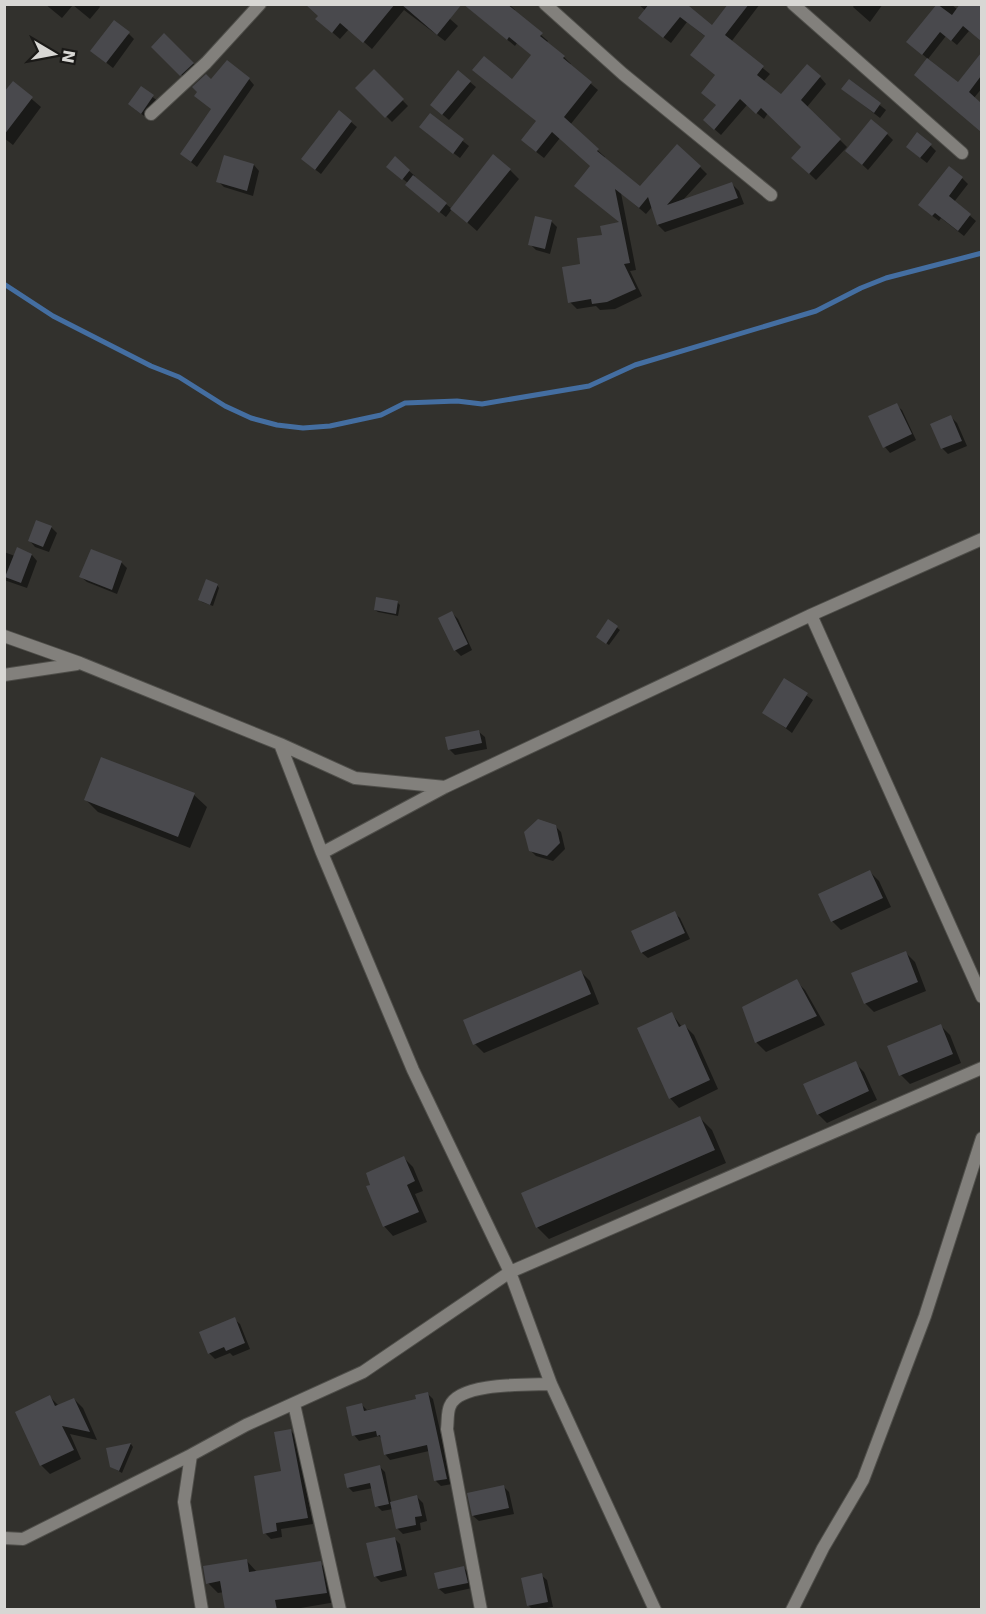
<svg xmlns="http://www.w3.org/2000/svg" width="986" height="1614" font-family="'DejaVu Sans',sans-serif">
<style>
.shadow{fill:#0007}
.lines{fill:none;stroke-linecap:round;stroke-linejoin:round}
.stream{stroke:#446ea1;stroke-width:5}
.building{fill:#49494d}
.minor-casing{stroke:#4f4e4a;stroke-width:14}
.minor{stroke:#82807c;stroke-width:12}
</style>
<rect width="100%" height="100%" fill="#32312d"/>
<path class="shadow" d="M45,4H98L100,7L90,19L73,5L62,18Z
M329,4H433L458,26L445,41L404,10L372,49L349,29L340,39L325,26Z
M464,4H509L515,10L514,12L548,41L546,43L564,57L571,64L569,65L598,90L570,125L605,157L604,159L640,188L700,167L707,174L683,200L732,184L739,191L744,204L665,232L658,225L652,207L646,214L621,193L636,270L630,271L642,296L615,309L600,310L596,306L577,309L570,302L582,265L604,237L621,223L592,167L560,138L544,158L530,147L537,122L513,81L533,56L517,43L515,46Z
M638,4H685L712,27L730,4H760L731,42L770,74L763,82L781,97L807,66L820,77L826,84L807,107L847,147L816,180L793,158L803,147L768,113L764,119L747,105L721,135L712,127L717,106L716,75L706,37L687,22L671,43L646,24V11Z
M855,4H883L870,22L853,7Z
M938,4H951L958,10L962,4H982V20L972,33L969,31L957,45L946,36L928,59L908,42Z
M129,34L134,39L113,68L98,56Z
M164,35L199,69L187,80L153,47Z
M982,55V88L974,98L982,105V131L922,80L958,84Z
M374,71L408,106L392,122L358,88Z
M249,79L254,85L197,167L181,154L212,110L211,82Z
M849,81L886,110L880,118L849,94Z
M470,82L476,87L449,120L437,110Z
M13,83L41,107L13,145L4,138V95Z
M141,88L159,102L147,118L136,110Z
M430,115L469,146L460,158L427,133Z
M351,122L357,127L321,174L308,164Z
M887,134L893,140L868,170L853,156Z
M930,145L936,151L927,163L913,152Z
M395,159L415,176L414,178L452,209L510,170L519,179L477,231L452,209L446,217L412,190L408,183L394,172Z
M254,165L259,171L253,196L224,187L218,181Z
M962,178L968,184L954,202L976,221L964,236L941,218L939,221L926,211Z
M551,221L557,227L550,254L536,250L530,244Z
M896,405L902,410L916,440L890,453L885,447L870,417Z
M951,417L957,423L967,446L948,454L942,448Z
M51,527L57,533L49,552L35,547L30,541Z
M17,549L32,555L37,561L27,588L4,580V552L15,556Z
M92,551L122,563L127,568L117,594L87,582L81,577Z
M217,585L219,588L213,606L202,602L200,600Z
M397,602L400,605L398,616L378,612L375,610Z
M452,613L458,619L472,650L461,656L455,650Z
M608,621L620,630L609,645L600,639Z
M784,680L813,700L792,733L764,712Z
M479,732L485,737L487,749L455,755L449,749Z
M102,758L194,795L207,807L190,848L98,812L86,800Z
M555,826L561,832L565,849L553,861L536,856L530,850Z
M870,872L879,881L891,907L841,930L832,921Z
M674,913L680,918L690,939L648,958L642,953L633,932Z
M906,953L915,962L926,991L874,1012L865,1003Z
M581,972L590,981L599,1004L484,1053L475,1044Z
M796,981L805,990L825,1025L766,1052L757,1043L744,1008Z
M672,1014L682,1027L685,1026L694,1035L718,1089L679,1108L670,1098Z
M941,1026L950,1035L961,1063L910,1084L901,1075Z
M855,1063L864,1072L877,1100L827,1123L818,1114Z
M700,1118L712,1130L726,1163L549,1239L537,1227Z
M404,1158L413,1167L423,1191L415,1194L427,1222L393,1236L384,1226L368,1187Z
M234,1319L240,1324L250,1349L233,1356L230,1353L215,1359L209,1353Z
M428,1394L433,1399L452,1484L441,1486L436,1481L429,1451L390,1460L385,1454L382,1439L379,1436L359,1441L354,1435L362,1405L367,1410L418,1401Z
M50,1397L59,1406L74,1399L83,1408L97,1440L70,1434L81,1459L50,1474L41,1465Z
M291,1431L296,1436L313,1524L281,1529L282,1537L271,1539L265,1533L283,1472Z
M131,1444L133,1447L122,1473L115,1469L112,1467L108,1449Z
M380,1467L385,1472L391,1503L417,1497L423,1503L427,1521L420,1523L421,1530L403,1534L397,1528L393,1509L382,1511L377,1506L373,1488L353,1492L348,1487Z
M503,1486L509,1492L514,1514L479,1521L473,1516Z
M394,1538L400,1544L407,1576L381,1582L375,1576Z
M246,1560L257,1572L320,1563L330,1573L336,1602L289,1610H227L224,1592L218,1593L208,1583Z
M464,1568L470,1574L472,1588L445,1594L439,1589Z
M541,1575L547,1580L553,1607L533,1610L528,1605Z"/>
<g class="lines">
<path class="stream" d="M4,284L53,316L151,366L179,377L225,406L251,418L277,425L303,428L330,426L381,415L405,403L457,401L482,404L589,386L635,365L816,311L861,288L886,278L982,253"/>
</g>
<path class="building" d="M305,4H395L363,43L340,23L332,33L315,19L318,16Z
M401,4H462L437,35Z
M463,4H507L543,33L540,36L565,56L563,58L592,82L564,117L599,149L597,151L640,186L677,144L701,166L667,205L732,182L738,198L657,225L648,197L639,208L615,189L630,263L624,264L636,289L607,302L592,304L591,299L568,303L562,267L580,264L577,238L602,235L600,226L619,222L574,186L590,166L552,132L536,152L521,140L536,121L472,70L484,56L512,79L531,55L509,37L507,40Z
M649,4H690L689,6L712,25L728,4H749L725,35L764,66L757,75L781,94L807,64L821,76L801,100L841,139L809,174L791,158L801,147L761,108L756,114L740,99L714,130L703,120L716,105L701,93L715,75L690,55L705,36L680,17L663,38L638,18Z
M937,4L952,15L960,4H981V41L963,26L951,41L940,32L922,55L906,42Z
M114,20L130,32L106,63L90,51Z
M164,33L194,63L180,76L151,47Z
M981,53V76L969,92L981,103V132L914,75L927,58L958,82Z
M227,60L250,78L191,162L180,154L211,109L194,96L197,92L192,87L206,74L211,79Z
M374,69L404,99L385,118L355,88Z
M458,70L471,81L442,115L430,105Z
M849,79L881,103L874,113L841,89Z
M13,81L33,97L4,135V92Z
M141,86L154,95L141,114L128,104Z
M339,110L352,121L315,170L301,159Z
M430,113L464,139L453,154L419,127Z
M871,119L888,133L862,165L845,151Z
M917,132L932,144L920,158L906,147Z
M493,154L511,169L467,223L450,209Z
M224,155L254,164L247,191L216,182Z
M395,156L410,170L402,180L386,167Z
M949,166L963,177L949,196L971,214L958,231L935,213L932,216L918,205Z
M413,175L447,203L439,213L405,185Z
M535,216L552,220L545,249L528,245Z
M897,403L912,434L883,448L868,416Z
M951,415L962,441L941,449L930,424Z
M36,520L52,526L43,547L28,541Z
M17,547L32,554L21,583L5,577Z
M91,549L122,561L112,590L79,577Z
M206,579L218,584L210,605L198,600Z
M376,597L398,601L396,614L374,610Z
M452,611L468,644L454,651L438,618Z
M608,619L618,626L606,644L596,637Z
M784,678L808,693L786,728L762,713Z
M479,730L482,743L448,750L445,737Z
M101,757L195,793L178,837L84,800Z
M538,819L556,825L560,843L547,856L529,851L524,832Z
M870,870L883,898L831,922L818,894Z
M675,911L685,933L641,953L631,931Z
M906,951L918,982L864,1004L851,973Z
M581,970L591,994L473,1045L463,1020Z
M797,979L817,1016L755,1043L742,1007Z
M672,1012L679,1027L685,1024L710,1080L669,1099L637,1028Z
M941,1024L953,1054L899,1076L887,1046Z
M856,1061L869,1091L817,1115L803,1084Z
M700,1116L715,1150L536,1228L521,1193Z
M404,1156L415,1181L407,1185L419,1212L383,1227L366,1186L370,1185L366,1173Z
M235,1317L245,1343L226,1351L224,1347L208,1354L199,1332Z
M428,1392L447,1479L434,1481L427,1445L384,1455L380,1435L377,1436L376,1431L352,1436L346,1407L362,1403L364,1411L416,1399L415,1395Z
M50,1395L55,1406L74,1398L90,1432L62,1426L74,1450L40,1466L15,1412Z
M291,1429L308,1518L276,1523L277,1531L263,1534L254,1476L281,1471L274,1432Z
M131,1443L119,1471L110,1467L106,1448Z
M380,1465L389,1504L375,1507L370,1483L347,1488L344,1474Z
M504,1485L509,1508L472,1516L467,1493Z
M417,1495L422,1516L415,1517L416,1525L396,1529L390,1502Z
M395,1537L402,1570L374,1577L366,1543Z
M247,1559L249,1572L321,1561L327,1593L275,1600L277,1610H225L220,1581L206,1584L203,1566Z
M464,1566L468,1583L438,1589L434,1573Z
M542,1573L548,1602L527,1606L521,1578Z"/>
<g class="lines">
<g class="minor-casing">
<path id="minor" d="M545,4L623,74L771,195
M793,4L962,153
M151,114L206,63L260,4
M811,615L982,997
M4,636L80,663L280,744L322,853L413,1070L510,1272L551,1384L655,1610
M4,675L77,664
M280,744L355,778L445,787
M322,853L445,787L811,615L982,539
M294,1404L340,1610
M191,1455L184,1502L202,1610
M4,1538L23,1539L191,1455L246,1425L363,1372L510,1272L982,1068
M481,1610L447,1429C448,1422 447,1412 450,1406C459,1382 529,1385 551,1384
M792,1610L823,1548L863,1480L925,1316L982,1138"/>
</g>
<use href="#minor" class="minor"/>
</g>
<rect width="986" height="1614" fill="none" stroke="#d8d7d4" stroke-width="12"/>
<g transform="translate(54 54) rotate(100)" stroke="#1a1917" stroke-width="4.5" paint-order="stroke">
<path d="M0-4.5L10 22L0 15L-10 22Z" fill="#d8d7d4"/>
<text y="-9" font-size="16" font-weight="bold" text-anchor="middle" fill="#d8d7d4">N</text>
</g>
</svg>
